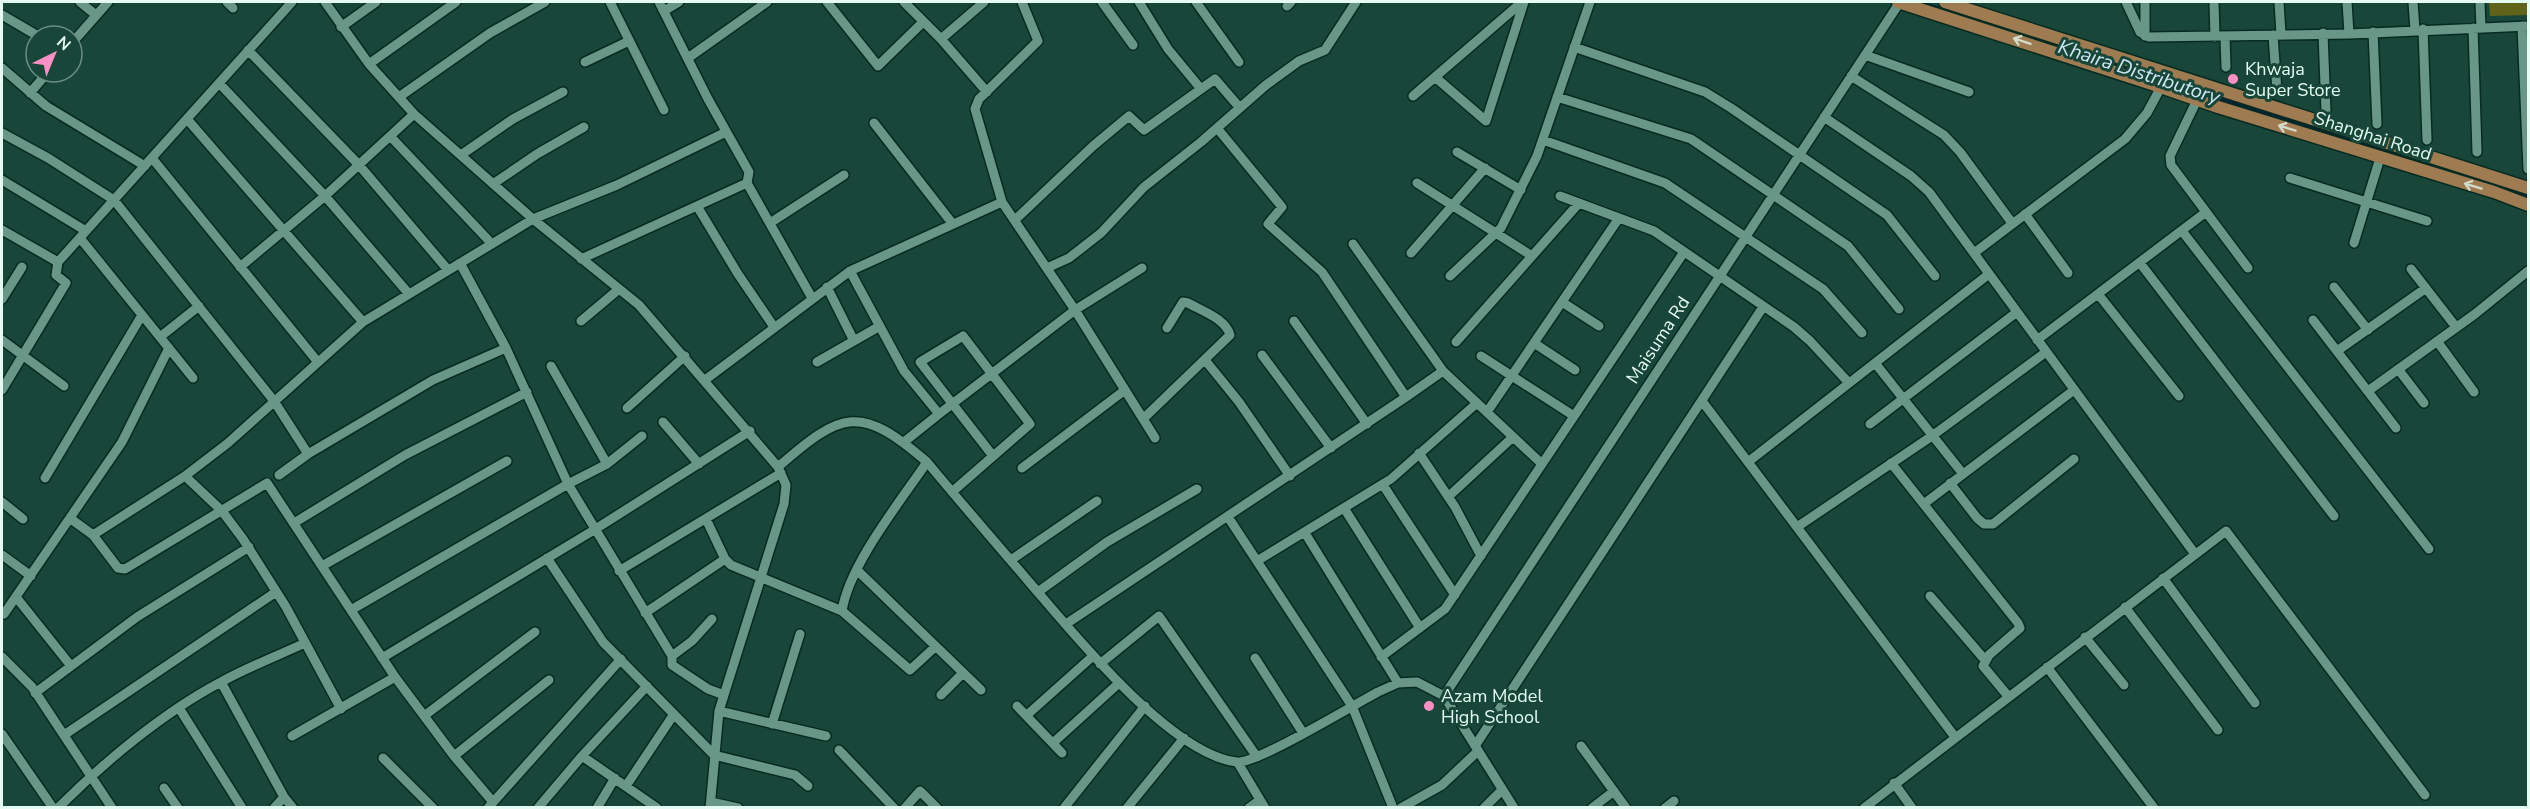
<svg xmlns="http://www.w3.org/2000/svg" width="2530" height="809" font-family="'Nunito Sans',sans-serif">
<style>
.green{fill:#61631a}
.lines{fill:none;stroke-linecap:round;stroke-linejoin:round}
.stream{stroke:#002434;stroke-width:3}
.minor-casing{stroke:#072b21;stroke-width:12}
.major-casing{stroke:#072b21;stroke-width:15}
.minor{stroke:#699787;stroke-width:9}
.major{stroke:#9e7b50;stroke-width:12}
.oneway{stroke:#d2dbca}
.poi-dot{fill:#fc8fc3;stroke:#184639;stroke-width:2}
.labels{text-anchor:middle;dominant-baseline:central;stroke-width:6;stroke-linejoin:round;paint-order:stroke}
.poi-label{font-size:18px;fill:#e3fbf2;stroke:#184639;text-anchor:start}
.street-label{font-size:18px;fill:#e3fbf2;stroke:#184639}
.water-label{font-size:20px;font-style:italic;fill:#cee7f4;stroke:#184639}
</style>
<rect width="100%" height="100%" fill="#184639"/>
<path class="green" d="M2489,2H2528V15L2490,16Z"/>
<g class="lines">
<path class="stream" d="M1920,2L2528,197"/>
<g class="minor-casing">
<path id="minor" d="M80,2L96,15
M227,2L233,8
M325,2L369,64L414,114L533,219L639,305L778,467L786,485L784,504L719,711L710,808
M610,2L664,110
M659,2L708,99L749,172L747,183L812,298
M827,2L878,66L923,22
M904,2L941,39L987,92
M1022,2L1038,41L979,99L975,109L1002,202L1075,310L1155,438
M1102,2L1133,45
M1139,2L1168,49L1201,89
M1196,2L1239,62
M2126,2L2140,32L2149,37L2349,34L2528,26
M2145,2V36
M2214,2L2215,37
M2279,2L2281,34
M2347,2L2349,34
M2413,2L2415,30
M2480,2L2481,28
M1287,6L1291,2
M664,11L679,2
M2,15L38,36
M2522,26L2528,169
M341,27L376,2
M2473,28L2477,152
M2423,29L2427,140
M2373,32L2377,124
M2323,33L2326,111
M2273,35L2277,91
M2225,37L2226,67
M941,39L984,2
M72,43L108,2
M1574,47L1705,92L1731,108L1887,215L1935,276
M248,50L359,165L448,270
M1865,55L1969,92
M688,58L767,2
M585,62L629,41
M369,64L456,2
M2,68L46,106L145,166
M1851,76L1944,135L1960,152L2012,223
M1435,77L1486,121L1524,2
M219,83L325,196L409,294
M30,93L48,72
M1413,96L1522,2
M399,97L490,33L545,2
M1557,97L1691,139L1848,246L1899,309
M2197,100L2170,156L2171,165L2248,268
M1824,117L1911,176L1929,192L2195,554
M187,119L363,322
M874,123L952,223
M1217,128L1282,207L1268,224L1322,272L1406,397L1443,371
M2,133L48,158L114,200L274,401L308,454
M391,137L492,244
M1543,140L1665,183L1823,289L1862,333
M1457,152L1521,190
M461,155L513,119L563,92
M152,158L317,361
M2290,178L2427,221
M2,180L86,231
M1417,183L1532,256
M493,184L537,154L584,127
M1560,196L1654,231L1794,327L1810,341L1849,383
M697,206L738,274L774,327
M2025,214L2068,273
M1016,219L1093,146L1129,116L1144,130L1215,79L1240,108
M770,223L844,175
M2,230L58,262
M2182,231L2429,549
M80,238L193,378
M2354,243L2380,158
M1353,244L1443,371L1542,464
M1411,253L1485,168
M1974,253L2125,139L2147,113L2161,87
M581,259L747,183
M460,263L506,348L568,484L672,656V665L708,689L724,695
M2140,263L2334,516
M240,267L325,196L414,114
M1047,268L1069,258L1101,233L1144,187L1201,142L1266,85L1299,61L1325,50L1356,2
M2411,269L2456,327
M850,271L904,371L939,414L904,442
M1450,276L1501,228L1537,156L1590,2
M827,287L854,341
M2334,287L2368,330
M2098,294L2179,396
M2,299L22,267
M1562,302L1599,326
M2313,320L2396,428
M581,321L619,289
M1294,321L1367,424
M160,337L199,306
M2,340L64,386
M2037,340L2206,212
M2437,341L2474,392
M1456,342L1579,203
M1534,343L1575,370
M2337,351L2426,288
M1262,355L1331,448
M1481,356L1574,416
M1205,360L1239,402L1290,476
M817,362L880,326
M1875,363L1963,474
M551,366L607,464
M2398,369L2424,403
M705,380L850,271L1002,202
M2,390L66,283L56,275L58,262L292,2
M2368,391L2475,314L2528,271
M1702,401L1955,737
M627,408L685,356
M1487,412L1619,218
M939,414L1075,310L1142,268
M1143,419L1230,335C1226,319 1202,311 1188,303L1183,302L1167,328
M663,422L699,464
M1870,424L2017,312
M1419,453L1455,507L1481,556
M927,462C900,502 849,565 842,611L910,670L935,647
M1748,462L1989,274
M1891,463L2018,623L2020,628L1989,655L1983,666L2008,696
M778,467C842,411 860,404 927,462C961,503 996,543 1030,583C1072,632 1171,755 1237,762C1255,765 1355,704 1378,692L1398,683L1417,682L1444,696L1514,808
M1022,468L1125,390
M279,475L308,454L433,380L506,348
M185,476L222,511L243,539L286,607L341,709
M45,478L142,315
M1950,483L1977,518L1984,524H1993L2074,459
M1383,485L1455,595
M952,492L1030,424L963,336L920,362L993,456
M1448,497L1513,437
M2,502L23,519
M1925,503L2074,390
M1344,508L1420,628
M1228,517L1352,706L1393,808
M71,519L93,535L118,568L125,569L267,483L395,677L454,756L493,802
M706,519L725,559L731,565L842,611
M294,523L405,455L527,392
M1797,527L1932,436L2046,352
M1305,533L1398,683
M93,535L185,476L228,443L363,322L533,219L617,185L726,132
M2,555L31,576
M547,558L603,642L714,755L795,775L808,786
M1011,560L1097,501
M1257,561L1391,479L1477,403
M322,566L507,461
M857,570L981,690
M619,571L781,473
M2163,578L2255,703
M1038,592L1107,542L1197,489
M1930,596L1985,660
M16,597L71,666
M2125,607L2218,730
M351,610L568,484L607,464L642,436
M2,613L4,614L122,442L169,348
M645,613L725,559
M1066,624L1406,397
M2085,637L2124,685
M672,656L692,641L712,619
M2,657L32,687L112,808
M1381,657L1445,609L1684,252
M382,658L594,530L750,431
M1255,658L1303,733
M1100,664L1159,616L1257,757
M2047,667L2154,808
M221,682L284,797L293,808
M35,693L137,617L249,547
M941,695L963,673
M1444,696L1900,2
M1017,706L1062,753
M179,708L242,808
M719,711L826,736
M1027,715L1093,656
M424,716L535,632
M772,724L800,634
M2,734L53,808
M64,735L276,592
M292,736L395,677
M1054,742L1119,683
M1475,746L1763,307
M1581,746L1626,808
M839,750L894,808
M454,756L549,680
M582,756L657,808
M383,758L433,808
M1238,763L1265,808
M1894,783L1912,808
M626,786L674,714
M164,788L178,808
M711,802L738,808
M58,808C104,762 164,712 221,682C248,667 277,656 305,643
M274,808L284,797
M488,808L621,659
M538,808L582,756L647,686
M597,808L615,778
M905,808L920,791L937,808
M1064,808L1145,706
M1127,808L1184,738
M1249,808L1260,800
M1401,808L1442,785L1478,751
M1484,808L1502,790
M1592,808L1614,791
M1665,808L1674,801
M1864,808L2226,531L2425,795"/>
</g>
<g class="major-casing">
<path id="major" d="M1898,2L2152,84L2218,107L2494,192L2528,205
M1945,2L2528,188"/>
</g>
<use href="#minor" class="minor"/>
<use href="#major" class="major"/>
</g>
<defs><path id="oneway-shaft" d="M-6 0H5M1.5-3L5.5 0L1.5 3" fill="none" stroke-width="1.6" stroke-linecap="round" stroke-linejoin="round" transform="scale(1.5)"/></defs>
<g class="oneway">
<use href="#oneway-shaft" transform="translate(2022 41) rotate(-162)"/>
<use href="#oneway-shaft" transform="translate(2287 128) rotate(-163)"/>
<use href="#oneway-shaft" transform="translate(2473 186) rotate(-163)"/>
</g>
<g class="poi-dot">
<circle cx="2233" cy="79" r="6"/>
<circle cx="1429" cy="706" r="6"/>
</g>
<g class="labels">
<g class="poi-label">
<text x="2245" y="69">Khwaja<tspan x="2245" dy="21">Super Store</tspan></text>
<text x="1441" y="696">Azam Model<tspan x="1441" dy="21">High School</tspan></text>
</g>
<g class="street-label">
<text transform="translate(2373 136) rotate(18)">Shanghai Road</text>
<text transform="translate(1658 340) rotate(-57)">Maisuma Rd</text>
</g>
<g class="water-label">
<text transform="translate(2139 72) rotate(18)">Khaira Distributory</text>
</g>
</g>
<rect width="2530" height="809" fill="none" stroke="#e3fbf2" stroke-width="6"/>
<g transform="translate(54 54) rotate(43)"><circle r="28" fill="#184639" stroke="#698e83" stroke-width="1.5"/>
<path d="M0-4.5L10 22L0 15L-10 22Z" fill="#fc8fc3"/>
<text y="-9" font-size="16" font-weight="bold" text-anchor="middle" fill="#e3fbf2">N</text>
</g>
</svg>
